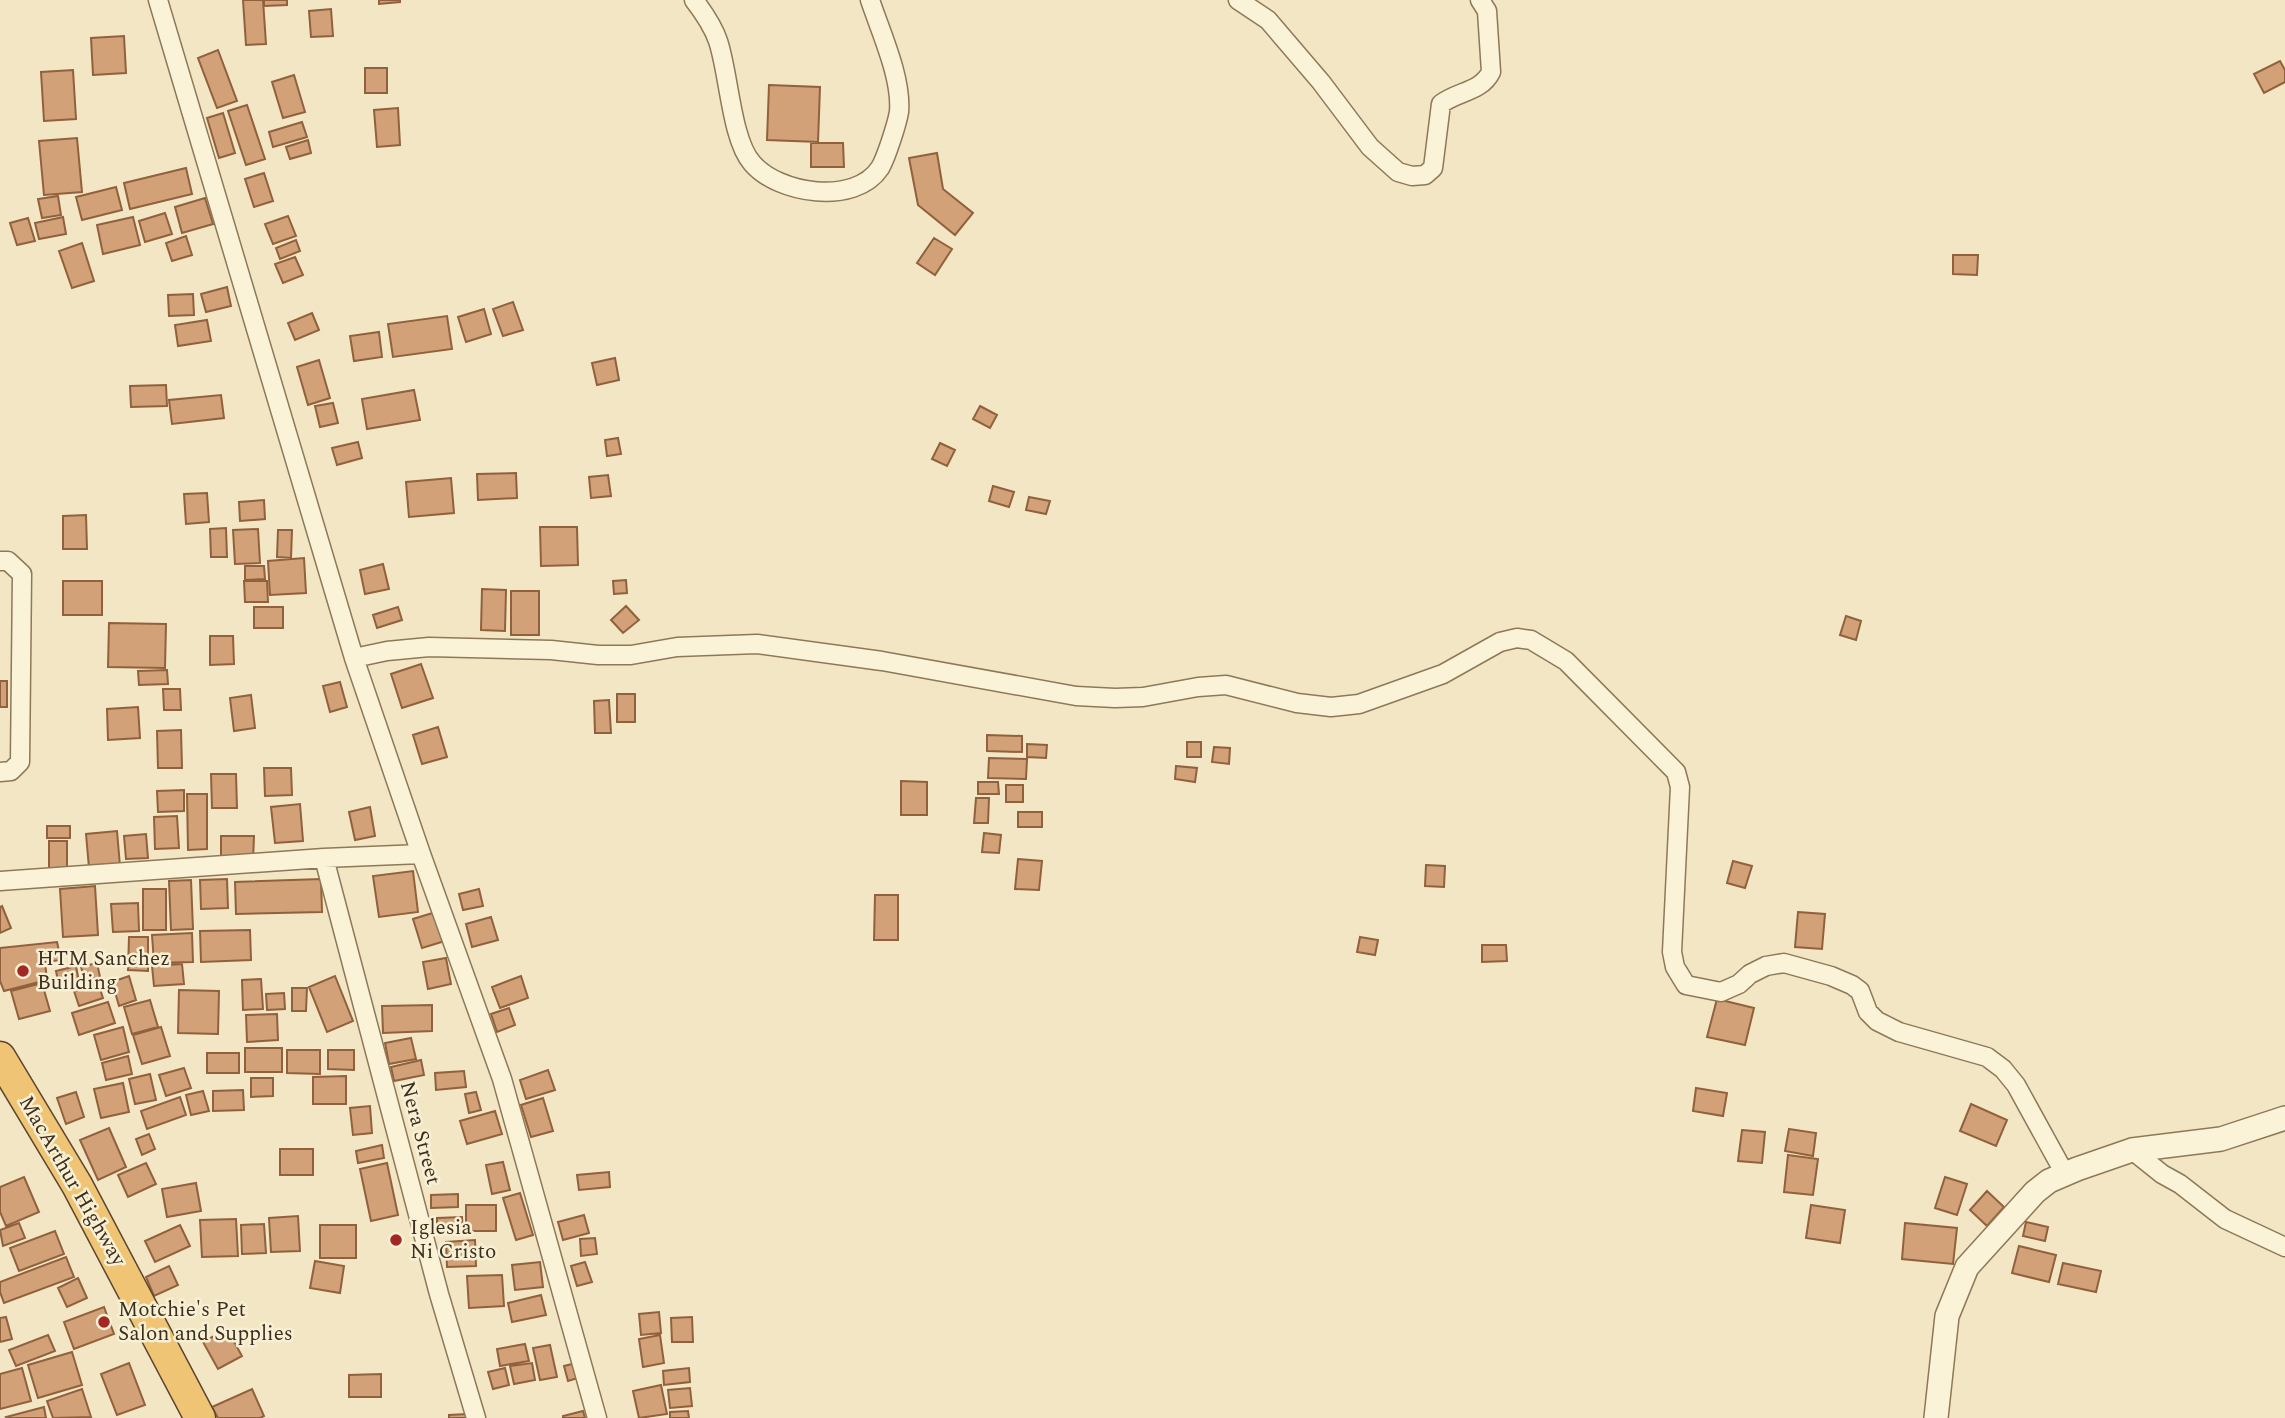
<svg xmlns="http://www.w3.org/2000/svg" width="2285" height="1418" font-family="Spectral,serif">
<style>
.building{fill:#d3a177;stroke:#90613c;stroke-width:2}
.lines{fill:none;stroke-linecap:round;stroke-linejoin:round}
.minor-casing{stroke:#8e7858;stroke-width:21}
.tertiary-casing{stroke:#8e7858;stroke-width:26}
.trunk-casing{stroke:#5c452d;stroke-width:33}
.minor{stroke:#fbf3d8;stroke-width:18}
.tertiary{stroke:#fbf3d8;stroke-width:23}
.trunk{stroke:#efc474;stroke-width:30}
.poi-dot{fill:#a32823;stroke:#f8f0d4;stroke-width:2.5}
.labels{text-anchor:middle;dominant-baseline:central;stroke-width:5;stroke-linejoin:round;paint-order:stroke}
.poi-label{font-size:21px;fill:#3d2e1e;stroke:#f8f0d4;text-anchor:start}
.street-label{font-size:21px;fill:#3d2e1e;stroke:#f8f0d4}
</style>
<rect width="100%" height="100%" fill="#f2e6c4"/>
<path class="building" d="M243,0H263L266,44L246,45Z
M264,0H287V5L264,6Z
M379,0H400V2L379,4Z
M331,9L333,36L311,37L309,11Z
M124,36L126,73L93,75L91,38Z
M218,50L237,101L217,108L198,58Z
M2280,61L2285,70V82L2264,93L2254,74Z
M365,68H387V93H365Z
M73,70L76,119L44,121L41,72Z
M294,75L305,112L283,118L272,82Z
M769,85L820,87L818,142L767,140Z
M247,105L265,159L246,165L228,111Z
M398,108L400,145L377,147L374,110Z
M223,113L235,153L219,158L207,118Z
M302,122L307,137L273,147L269,132Z
M77,138L82,192L44,195L39,141Z
M308,140L311,153L290,159L286,147Z
M811,143H843L844,167H811Z
M937,153L943,189L973,213L955,235L918,205L909,158Z
M186,168L192,194L130,209L124,183Z
M264,173L273,201L254,207L245,179Z
M116,187L122,210L82,220L76,197Z
M58,196L61,215L42,218L38,199Z
M205,198L213,224L182,233L175,207Z
M165,213L172,234L145,242L139,221Z
M288,216L296,236L273,244L265,224Z
M63,217L66,234L39,239L35,223Z
M133,217L140,245L103,254L97,225Z
M28,218L35,241L17,245L10,223Z
M186,236L192,255L172,261L166,243Z
M934,238L952,249L935,275L917,263Z
M296,240L300,251L280,259L276,248Z
M82,243L94,281L72,288L59,251Z
M1953,255H1978L1977,275L1953,274Z
M295,257L303,275L283,283L275,264Z
M227,287L231,306L206,312L201,294Z
M193,294L194,315L169,316L168,295Z
M513,302L523,330L503,336L493,309Z
M484,309L491,334L466,342L458,317Z
M312,313L319,330L295,340L288,323Z
M447,316L452,349L393,357L388,324Z
M207,320L211,341L178,346L175,325Z
M379,332L382,357L354,361L350,336Z
M615,358L619,380L597,385L592,363Z
M319,360L330,398L308,405L297,367Z
M166,385L167,406L131,407L130,386Z
M414,390L420,420L367,429L362,399Z
M221,395L224,418L172,424L169,400Z
M333,403L338,423L320,427L315,406Z
M980,406L997,415L990,428L973,419Z
M618,438L621,454L607,456L605,440Z
M358,442L362,458L337,465L332,448Z
M940,443L955,450L947,466L932,459Z
M516,473L517,498L478,500L477,474Z
M608,475L611,496L591,498L589,477Z
M451,478L454,513L409,517L406,482Z
M993,486L1014,492L1009,507L989,501Z
M207,493L209,522L186,524L184,494Z
M1029,497L1050,501L1046,514L1026,510Z
M264,500L265,519L240,521L239,502Z
M86,515L87,549H63V516Z
M540,527H577L578,565L541,566Z
M226,528L227,557H211L210,529Z
M258,529L260,563L235,564L233,530Z
M278,530H292L291,558L277,557Z
M304,558L306,593L270,595L268,561Z
M383,564L389,589L365,594L360,570Z
M245,566H264L265,579L245,580Z
M626,580L627,593L614,594L613,581Z
M63,581H102V615H63Z
M244,581H267L268,602H245Z
M482,589L506,590L505,631L481,630Z
M511,591H539V635H511Z
M626,606L639,620L623,633L611,620Z
M254,607H283V628H254Z
M398,607L402,620L377,628L373,615Z
M1846,616L1861,621L1856,640L1840,635Z
M109,623L166,624L165,668L108,667Z
M210,636H233L234,664L210,665Z
M421,664L433,698L402,708L391,674Z
M167,670L168,684L139,685L138,671Z
M0,681H7V707H0Z
M340,682L347,707L330,712L323,686Z
M163,689H180L181,710H164Z
M617,694H635V722H617Z
M251,695L255,728L234,731L230,698Z
M609,700L611,733H595L594,701Z
M138,707L140,738L108,740L107,709Z
M438,727L447,757L422,764L413,735Z
M181,730L182,768H158L157,731Z
M987,735L1022,736V752L987,751Z
M1187,742H1201V757H1187Z
M1027,744L1047,745L1046,758L1027,757Z
M1214,747L1230,748L1229,764L1212,762Z
M989,758L1027,759L1026,779L988,778Z
M1176,766L1197,768L1195,782L1175,779Z
M264,768H291L292,795L265,796Z
M211,774H236L237,808H212Z
M901,781L927,782V815H901Z
M978,782H998L999,794H978Z
M1006,785H1023V802H1006Z
M184,790V811L158,812L157,791Z
M187,794H207V849L188,850Z
M976,798H989L988,823H974Z
M300,804L303,841L275,843L271,807Z
M370,807L375,836L355,840L349,812Z
M1018,812H1042V827H1018Z
M177,816L179,848L155,849L154,817Z
M47,826H70V838H47Z
M117,831L120,866L89,868L86,834Z
M984,833L1001,835L999,853L982,852Z
M146,834L148,858L126,859L124,836Z
M221,836H254L253,861L221,860Z
M49,841H67V871H49Z
M1018,859L1042,861L1039,890L1015,889Z
M1733,861L1752,866L1745,888L1727,883Z
M1426,865L1445,866L1444,887L1425,886Z
M413,871L418,912L379,917L373,876Z
M227,879L228,908L201,909L200,880Z
M321,879L322,912L236,914L235,882Z
M191,880L193,929L171,930L169,881Z
M95,886L98,935L63,937L60,889Z
M143,889H166V930H143Z
M479,889L483,906L463,910L459,894Z
M875,895H898V940H874Z
M138,903L139,931L113,932L111,904Z
M2,906L11,928L0,933V907Z
M439,911L448,940L422,948L413,919Z
M1798,912L1825,914L1822,949L1795,947Z
M491,917L498,940L472,947L466,924Z
M250,930L251,960L201,962L200,931Z
M192,933L193,962L154,963L152,935Z
M129,937H148V971L128,970Z
M1360,937L1378,940L1375,955L1357,952Z
M57,942L61,960L45,962L47,980L4,991L0,981V948Z
M1482,945H1506L1507,961L1482,962Z
M446,958L451,984L428,989L423,962Z
M97,963L100,977L85,981L81,967Z
M182,964L184,984L154,986L152,966Z
M76,966L79,982L59,986L56,971Z
M129,976L136,1000L119,1006L112,982Z
M335,976L353,1021L327,1032L309,987Z
M521,976L528,998L500,1008L492,987Z
M261,979L263,1009L243,1010L242,980Z
M42,983L50,1011L19,1019L11,991Z
M98,983L103,998L79,1006L74,991Z
M292,988H307L306,1011H292Z
M179,990L219,991L218,1034L178,1033Z
M284,993L285,1009L267,1010L266,994Z
M1717,999L1754,1008L1745,1045L1707,1037Z
M150,1000L158,1027L132,1034L124,1007Z
M108,1002L115,1023L79,1035L72,1013Z
M432,1005V1031L383,1033L382,1006Z
M509,1008L515,1025L497,1032L491,1014Z
M277,1014L278,1040L247,1042L246,1015Z
M123,1027L129,1052L101,1060L94,1035Z
M161,1027L170,1056L142,1064L133,1035Z
M411,1038L416,1059L389,1064L385,1043Z
M245,1048H282V1072H245Z
M287,1050H320V1074L287,1073Z
M328,1050H354V1070L328,1069Z
M207,1053H239V1073H207Z
M128,1056L132,1074L106,1080L102,1063Z
M421,1060L424,1075L394,1081L391,1067Z
M184,1068L191,1088L166,1096L159,1075Z
M548,1070L555,1090L526,1099L520,1080Z
M464,1071L466,1087L436,1090L435,1073Z
M150,1074L156,1100L135,1104L129,1079Z
M346,1076V1104H313V1077Z
M251,1078H273V1096L251,1097Z
M123,1083L129,1112L101,1118L94,1089Z
M1696,1088L1727,1093L1723,1116L1693,1111Z
M243,1090L244,1110L213,1111V1091Z
M203,1091L209,1111L191,1115L186,1095Z
M76,1092L84,1117L66,1124L57,1098Z
M476,1092L481,1110L469,1113L465,1094Z
M180,1097L186,1115L147,1129L141,1111Z
M543,1098L553,1131L531,1137L521,1105Z
M1971,1104L2007,1120L1996,1146L1960,1131Z
M370,1106L372,1133L353,1135L350,1108Z
M495,1111L502,1134L467,1144L460,1121Z
M109,1128L126,1167L98,1180L80,1140Z
M1789,1129L1816,1133L1813,1156L1785,1151Z
M1742,1130L1765,1132L1762,1163L1738,1161Z
M149,1134L155,1149L142,1155L136,1139Z
M382,1145L384,1158L358,1163L356,1151Z
M280,1149H313V1175H280Z
M1788,1155L1818,1159L1813,1195L1784,1192Z
M503,1162L510,1190L492,1194L486,1165Z
M146,1163L156,1184L128,1197L118,1175Z
M387,1163L398,1215L371,1221L360,1169Z
M609,1172L610,1187L579,1190L577,1175Z
M24,1177L39,1212L6,1226L0,1212V1187Z
M1945,1177L1967,1184L1957,1215L1935,1208Z
M196,1183L201,1211L167,1217L162,1189Z
M1987,1191L2004,1207L1987,1226L1970,1210Z
M520,1193L533,1235L516,1240L503,1198Z
M458,1194V1207L431,1208V1195Z
M466,1205H496V1231H466Z
M1811,1205L1845,1210L1840,1243L1806,1238Z
M584,1215L589,1233L563,1240L558,1222Z
M298,1216L300,1251L271,1252L269,1218Z
M462,1217L463,1233L437,1234V1218Z
M236,1219L238,1256L202,1257L200,1220Z
M2026,1222L2048,1227L2045,1241L2023,1236Z
M19,1223L25,1238L3,1246L0,1230Z
M1905,1223L1957,1228L1953,1264L1902,1259Z
M264,1224L266,1253L242,1254L241,1225Z
M180,1225L190,1246L155,1262L145,1241Z
M320,1225H356V1258H320Z
M55,1231L64,1254L19,1271L10,1248Z
M595,1238L597,1254L581,1256L580,1239Z
M475,1240L476,1266L447,1267L446,1242Z
M2019,1246L2056,1255L2049,1282L2012,1273Z
M66,1257L74,1277L4,1303L0,1292V1282Z
M315,1261L344,1266L340,1293L310,1288Z
M540,1262L543,1287L515,1290L512,1265Z
M585,1262L592,1282L577,1286L571,1266Z
M2063,1263L2101,1271L2096,1292L2058,1284Z
M169,1266L178,1285L154,1296L146,1277Z
M502,1275L504,1306L469,1308L467,1276Z
M78,1278L87,1298L67,1307L58,1288Z
M541,1295L546,1315L512,1322L508,1303Z
M104,1307L114,1334L74,1349L64,1322Z
M659,1312L661,1333L641,1335L639,1314Z
M6,1317L12,1339L0,1342V1318Z
M692,1317L693,1342H672L671,1318Z
M227,1329L242,1356L218,1369L203,1342Z
M48,1335L55,1351L16,1366L9,1350Z
M660,1335L664,1363L643,1367L639,1339Z
M525,1344L529,1361L500,1366L497,1349Z
M550,1345L557,1377L540,1380L533,1348Z
M72,1352L82,1385L38,1398L28,1365Z
M580,1362L584,1376L568,1381L564,1366Z
M129,1363L145,1405L117,1415L101,1374Z
M532,1363L535,1380L514,1384L510,1366Z
M22,1368L31,1401L0,1409V1374Z
M505,1368L509,1385L493,1389L488,1372Z
M689,1368L690,1382L664,1385L663,1371Z
M381,1374V1397H349V1375Z
M661,1385L667,1414L639,1418L633,1391Z
M690,1388L692,1406L670,1408L668,1390Z
M82,1389L91,1417L53,1418L47,1401Z
M252,1389L264,1416L260,1418H218L212,1407Z
M44,1407L46,1418H7L6,1417Z
M583,1411L585,1418H563V1416Z
M688,1411L689,1418H670V1412Z
M467,1414L468,1418H449V1415Z"/>
<g class="lines">
<g class="minor-casing">
<path id="minor" d="M158,0L354,658L421,854L502,1079L597,1418
M694,0C704,13 713,26 718,41C729,73 731,139 752,163C778,194 855,206 880,168C886,158 897,124 899,112C902,78 881,33 870,0
M1238,0L1268,20L1321,82L1370,147L1398,172L1412,176L1425,175L1433,168L1441,104C1458,91 1481,92 1491,72L1487,11L1480,0
M0,561H8L22,574L20,762L11,771L0,772
M354,658L387,651L429,647L551,650L598,655H631L677,647L757,644L882,661L1076,696L1115,698L1143,697L1198,687L1226,685L1297,703L1331,707L1359,704L1443,674L1500,642L1517,638L1531,640L1566,661L1676,772L1680,787L1672,952L1675,967L1686,985L1721,992L1739,984L1750,974L1766,966L1784,963L1831,976L1852,985L1860,991L1868,1012L1877,1021L1899,1032L1987,1057L2003,1069L2016,1085L2065,1174
M324,858L439,1294L476,1418
M0,881L324,858L421,854
M2132,1150L2162,1174L2180,1184L2225,1219L2285,1247"/>
</g>
<g class="tertiary-casing">
<path id="tertiary" d="M1936,1418L1947,1316L1967,1267L2035,1192L2049,1181L2077,1169L2132,1150L2221,1139L2285,1118"/>
</g>
<g class="trunk-casing">
<path id="trunk" d="M0,1057L77,1185L200,1418"/>
</g>
<use href="#minor" class="minor"/>
<use href="#tertiary" class="tertiary"/>
<use href="#trunk" class="trunk"/>
</g>
<g class="poi-dot">
<circle cx="23" cy="971" r="7"/>
<circle cx="396" cy="1240" r="7"/>
<circle cx="104" cy="1322" r="7"/>
</g>
<g class="labels">
<g class="poi-label">
<text x="37" y="959">HTM Sanchez<tspan x="37" dy="24">Building</tspan></text>
<text x="410" y="1228">Iglesia<tspan x="410" dy="24">Ni Cristo</tspan></text>
<text x="118" y="1310">Motchie's Pet<tspan x="118" dy="24">Salon and Supplies</tspan></text>
</g>
<g class="street-label">
<text transform="translate(420 1133) rotate(75)">Nera Street</text>
<text transform="translate(72 1181) rotate(60)">MacArthur Highway</text>
</g>
</g>
</svg>
